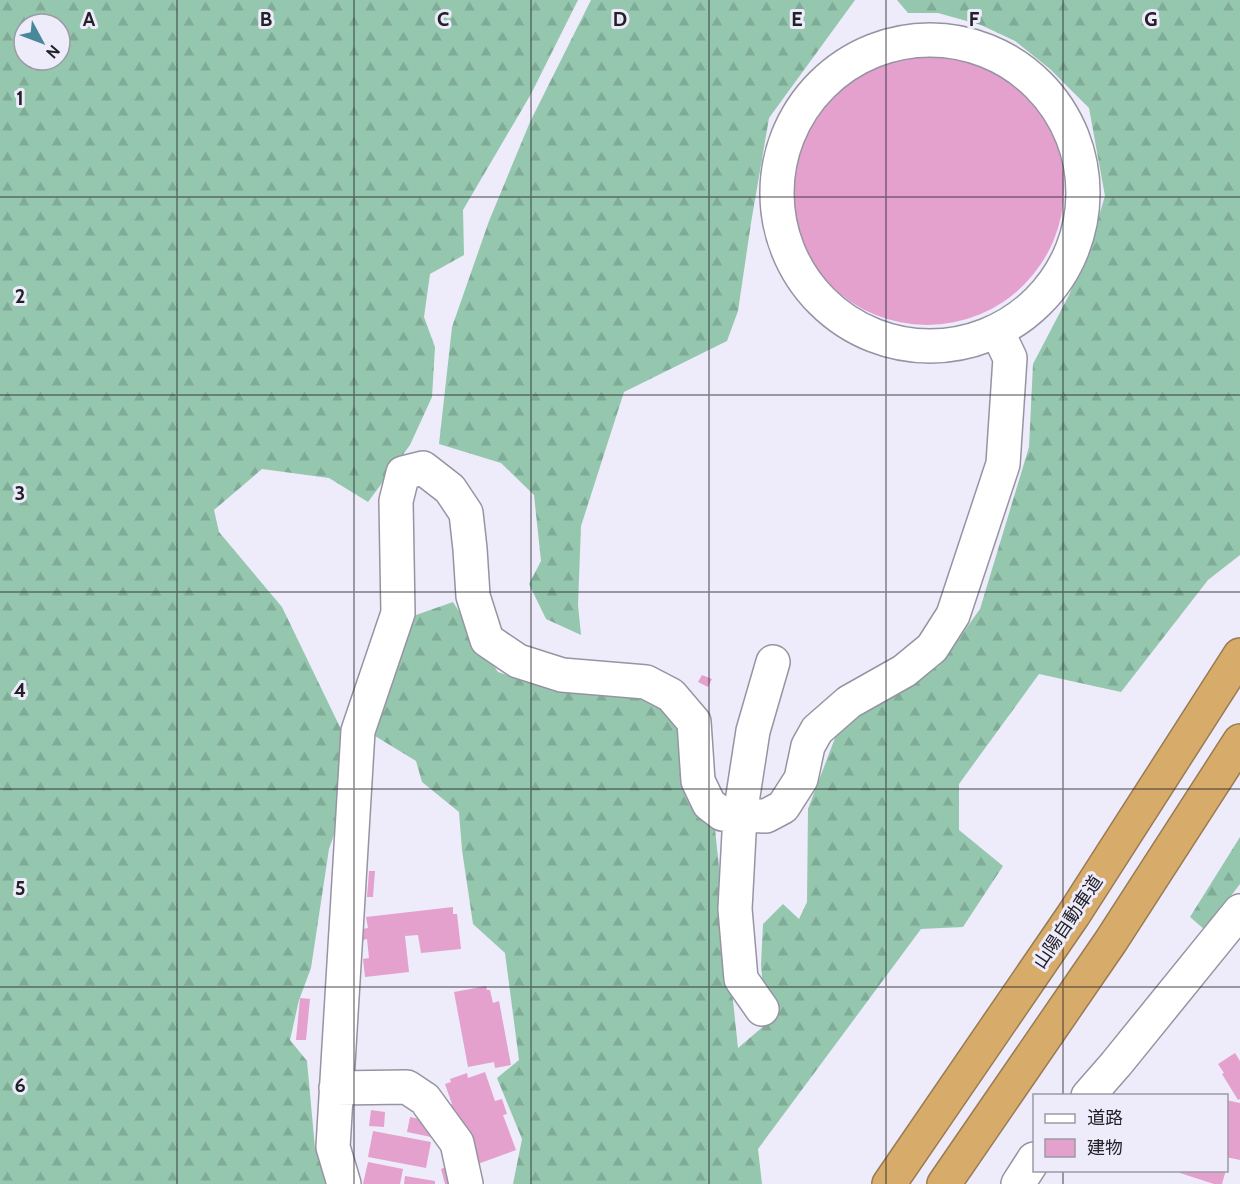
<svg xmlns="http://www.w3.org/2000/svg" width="1240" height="1184" font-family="Cabin,'Noto Sans JP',sans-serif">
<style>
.forest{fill:url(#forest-firs);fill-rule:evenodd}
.building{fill:#e4a1ce}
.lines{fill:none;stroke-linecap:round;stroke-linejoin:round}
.minor-casing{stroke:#9694a2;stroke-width:36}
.highway-casing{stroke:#987b52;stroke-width:36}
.minor{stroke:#fff;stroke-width:33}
.highway{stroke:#d7ab69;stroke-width:33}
.grid{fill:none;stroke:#222127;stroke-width:1.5;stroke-opacity:0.55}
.labels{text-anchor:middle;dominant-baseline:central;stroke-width:6;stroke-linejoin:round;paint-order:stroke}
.street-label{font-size:18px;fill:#222127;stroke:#eeebfb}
.grid-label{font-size:20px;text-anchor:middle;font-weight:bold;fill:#222127;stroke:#eeebfb;stroke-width:6;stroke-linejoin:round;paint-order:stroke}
</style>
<defs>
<pattern id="forest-firs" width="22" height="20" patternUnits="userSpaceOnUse" patternTransform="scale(1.5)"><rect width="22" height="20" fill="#95c7af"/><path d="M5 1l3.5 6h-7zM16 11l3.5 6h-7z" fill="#80ab97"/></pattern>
</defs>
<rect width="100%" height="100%" fill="#eeebfb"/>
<path class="forest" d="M0,0H578L531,94L463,210L464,255L430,274L424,317L435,347L432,397L410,445L368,502L329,478L262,469L214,510L219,532L282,607L351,750L353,780L329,849L311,968L299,1000L290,1040L307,1061L315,1148L335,1175L334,1184H0ZM24,24H60V60H24Z
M591,0H855L769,118L751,223L738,311L727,341L624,392L581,526L578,605L581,635L546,619L529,584L541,561L534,495L501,463L439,444L452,327L489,221L530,122Z
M897,0H1240V555L1208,580L1121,692L1039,674L959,784V830L1003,866L963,927L921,929L758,1149L762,1184H513L522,1139L497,1078L519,1060L505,953L473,924L462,850L459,812L422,782L416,761L375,736L413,616L453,602L498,672L532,683L647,690L678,727L687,786L715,829L738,1048L766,1024L761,965L763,924L783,904L799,919L807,902L808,809L838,730L939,666L980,609L1029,447L1033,364L1068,297L1088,252L1105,196L1089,108L1050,69L1015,41L981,25L938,13H908Z
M1240,837V884L1205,930L1190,917Z"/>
<path class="building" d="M790 188a137 137 0 1 1 274 0a137 137 0 1 1-274 0Z
M702,675L712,679L708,687L698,682Z
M369,871H375L373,897H367Z
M453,907V914H457L461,949L421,953L418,935L405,936L409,972L365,977L363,959L369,958L367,939L363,940L362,929L368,928L366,917Z
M486,986L487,990H490L493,1003L499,1001L511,1065L495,1068L494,1062L468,1067L454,992Z
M300,998L310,999L306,1040H296Z
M1235,1053L1240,1061V1099L1238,1100L1222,1074L1224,1073L1218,1064Z
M485,1072L495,1101L502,1099L507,1114L503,1115L516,1150L475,1165L463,1122L457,1125L450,1105L452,1104L445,1084L451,1082L450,1079L467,1073L468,1078Z
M1226,1100L1240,1103V1160L1226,1157Z
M371,1110L385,1112L384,1127L369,1126Z
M410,1117L434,1122L431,1137L407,1132Z
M373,1131L431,1142L426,1168L368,1157Z
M368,1162L403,1169L400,1184H363Z
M449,1166L454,1184H445L441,1169Z
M1181,1170H1226L1222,1184H1214L1180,1173Z
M405,1176L435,1181V1184H404Z"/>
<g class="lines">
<g class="minor-casing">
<path id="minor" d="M777 193a153 153 0 1 1 306 0a153 153 0 1 1-306 0Z
M762,1009L741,979L735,909L740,815L753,731L773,662
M336,1088L407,1087L425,1099L457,1143L466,1184
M1088,1096L1116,1064L1240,911
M344,1184L333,1147L358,731L398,613L396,501L403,473L423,468L450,489L466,513L470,549L473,596L487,640L518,661L562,675L646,682L671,695L694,722L698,781L709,804L722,814L766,816L783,807L801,779L808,746L817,730L849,702L904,671L932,648L953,615L1003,464L1010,358L998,333
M1018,1184L1034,1159"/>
</g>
<g class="highway-casing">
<path id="highway" d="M889,1184L1074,914L1240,655
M944,1184L1111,941L1240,741"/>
</g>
<use href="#minor" class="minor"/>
<use href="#highway" class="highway"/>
</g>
<path class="grid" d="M177,0V1184M354,0V1184M531,0V1184M709,0V1184M886,0V1184M1063,0V1096M0,197H1240M0,395H1240M0,592H1240M0,789H1240M0,987H1240M1063,1170V1184"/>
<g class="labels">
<g class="street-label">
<text transform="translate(1068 922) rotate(-56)">山陽自動車道</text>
</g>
</g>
<g class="grid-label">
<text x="89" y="26">A</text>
<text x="266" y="26">B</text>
<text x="443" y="26">C</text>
<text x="620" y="26">D</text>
<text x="797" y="26">E</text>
<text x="974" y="26">F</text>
<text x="1151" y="26">G</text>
<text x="20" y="105">1</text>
<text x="20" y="303">2</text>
<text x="20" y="500">3</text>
<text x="20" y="697">4</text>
<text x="20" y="895">5</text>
<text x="20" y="1092">6</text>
</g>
<rect x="1033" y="1094" width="195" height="78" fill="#eeebfb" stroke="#9c9aa6" stroke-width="1.5"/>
<rect x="1045" y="1114" width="30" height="9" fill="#ffffff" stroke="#9c9aa6" stroke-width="1.5"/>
<text x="1087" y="1124" font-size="18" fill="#222127">道路</text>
<rect x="1045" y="1139" width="30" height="18" fill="#e4a1ce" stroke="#9c9aa6" stroke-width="1.5"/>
<text x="1087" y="1154" font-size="18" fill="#222127">建物</text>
<g transform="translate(42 42) rotate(131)"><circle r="28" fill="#eeebfb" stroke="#9c9aa6" stroke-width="1.5"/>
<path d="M0-4.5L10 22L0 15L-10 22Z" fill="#47899a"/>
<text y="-9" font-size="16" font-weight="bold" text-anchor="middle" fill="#222127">N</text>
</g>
</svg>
